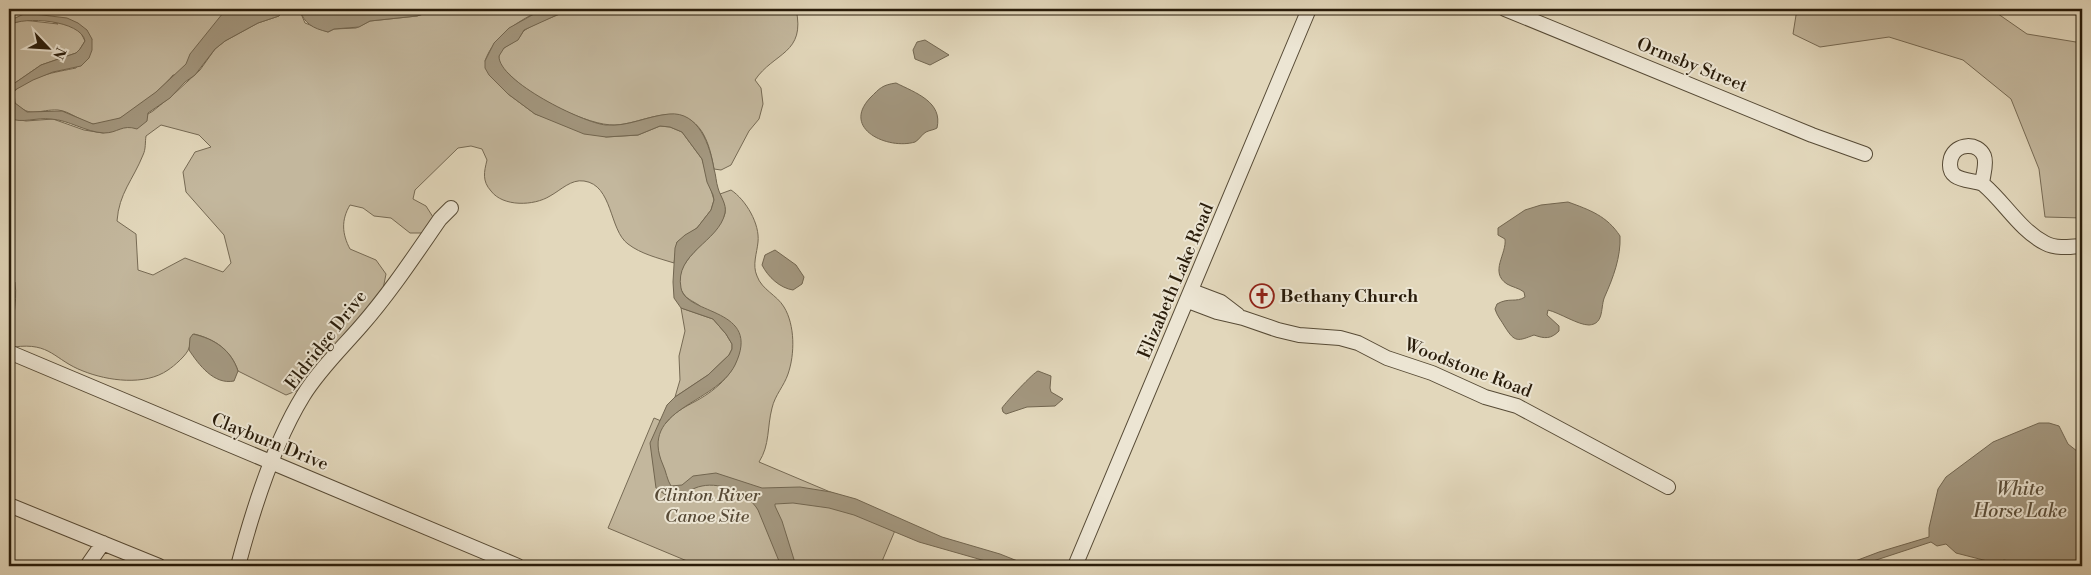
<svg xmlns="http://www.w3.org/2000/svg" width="2091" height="575" font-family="'Libre Bodoni',serif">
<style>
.green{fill:#c3b79d;stroke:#766a54;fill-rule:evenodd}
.water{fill:#a3977f;stroke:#726650}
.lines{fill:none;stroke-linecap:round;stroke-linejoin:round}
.minor-casing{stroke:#574b36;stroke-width:16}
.minor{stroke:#ece5d3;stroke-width:14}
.labels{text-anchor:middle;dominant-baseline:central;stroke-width:4;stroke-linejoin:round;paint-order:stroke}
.street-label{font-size:18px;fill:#291c0a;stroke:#ece5d3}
.poi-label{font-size:18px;font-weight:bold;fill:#291c0a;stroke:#ece5d3;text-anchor:start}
.park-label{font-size:18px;font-style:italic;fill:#574a36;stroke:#ece5d3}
.water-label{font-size:19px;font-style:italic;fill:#5a4d39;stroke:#ece5d3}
</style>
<rect width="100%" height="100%" fill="#e2d7bb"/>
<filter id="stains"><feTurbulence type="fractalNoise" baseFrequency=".004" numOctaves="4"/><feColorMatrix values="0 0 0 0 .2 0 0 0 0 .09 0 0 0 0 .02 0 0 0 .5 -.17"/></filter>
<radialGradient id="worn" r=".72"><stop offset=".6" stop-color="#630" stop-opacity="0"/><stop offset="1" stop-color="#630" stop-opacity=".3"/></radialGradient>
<path class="green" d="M9,9H237L182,75H173C158,93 119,128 93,124C81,122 70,111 58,110C39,109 31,119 15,103L14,92C27,76 57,72 76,68L92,39L81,33L85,41L80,49L76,53L41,65L9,87V25L23,20L58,24C35,13 32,10 9,21Z
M285,9H299L305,23L328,32L334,29L356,28L370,21L417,16L439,9H543C520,20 494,35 485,61L508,94L535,114L606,137L638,135L660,126L670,127L682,132L702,159L714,200L711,210L697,228L677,242L674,263C658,258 641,254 628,244C609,230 613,185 584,181C571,179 561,190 550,196C534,206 503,207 491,191C482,181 484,172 487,160L482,149L471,146L458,148L415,190L413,199L426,206L433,217L423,233H410L391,218L374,216L363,208L350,205C341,220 342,234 350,249L376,260L386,274L383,289L371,309L301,389L286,395L238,371C231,350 215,339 194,334C189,339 191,343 189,348C187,355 174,366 168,370C145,386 108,381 83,371C54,360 51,342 14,347C10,325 18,304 15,282L9,279V118L26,121L53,119L84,130L103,133L128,126L153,111L175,93L200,70L215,49L225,41L258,23L279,16ZM161,125L199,135L211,147L195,152L183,172L186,192L224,235L231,263L223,272L185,258L153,275L138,270L136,234L117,221C119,193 133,180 143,155C146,149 145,142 146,136Z
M570,9H796C806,54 774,52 755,80L761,88L763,104L759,119L749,131L731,165L721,170L714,169C711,152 706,129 690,120C666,106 640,124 615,125C588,126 532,97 513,78C508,72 500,68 499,60C497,48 511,45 518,39C521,36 522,32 525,30C538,21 556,17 570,9Z
M1797,9H1991L2027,34L2082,43V218L2045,217L2039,169L2011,99L1963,60L1889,37L1820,47L1793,34Z
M731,190C746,200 760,224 758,242C757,253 752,265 757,276C762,290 777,295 784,307C795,325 795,354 788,374C784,386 775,395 772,408C767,427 770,445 759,462L899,521L880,566H699L608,528L654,418L666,423C674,412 685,407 696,401C718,389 738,371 740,345C727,332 715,319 701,307C696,302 687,300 683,293C664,264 720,237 725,213C726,207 722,200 720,194Z
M681,308L713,319L726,334L732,344V349L729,355L708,375L675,397L680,380L679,356L685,331Z"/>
<path class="water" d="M228,9H285L279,16L258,23L225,41L215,49L195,75L185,82L170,98L148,113L147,121L137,129C122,124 118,133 104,133C85,132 69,120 51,119C37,117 22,124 9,118V87L41,65L76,53L80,49L85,41C81,20 24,16 9,25V21L26,13L67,18L78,23L87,30L92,39V50L89,58L81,66L53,72L33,80L15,90L13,95L15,103L27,112L62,111L93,124L120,118L156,92L186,64L190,54L223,13Z
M299,9L329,10L439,9L417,16L370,21L359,27L334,29L328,32C312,28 305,24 299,9Z
M543,9H570L524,30L518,40L504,48L499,56C498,81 583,123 606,125C628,127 647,116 669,114C699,111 710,146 714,169C716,175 716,182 718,188C720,196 727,204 725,213C719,242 674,253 681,288C686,316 763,307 735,365C715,405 638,408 663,465C666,471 667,480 671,486L682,485L693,476L716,473L762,488L800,487L831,492L856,499L942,537L1000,554L1030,566H1003L919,542L854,515L829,508L793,503L775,504V506L782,521L796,566H781L758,510C748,493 721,482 702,486C681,490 682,509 656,488L650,443L667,405L675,397L708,375L729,355L732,349V344L726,334L713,319L681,308L674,298L673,282L675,248L677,242L685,235L697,228L711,210L714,200L713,195L707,182L702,159L682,132L670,127L660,126L638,135L606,137L584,134L535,114L508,94L489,75L485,68V61L494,43L509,28Z
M925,40L949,55L930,65L915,59L913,50L917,42Z
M896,83C916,93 943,102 937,128C934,130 930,130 926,132C922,134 919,140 915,142C888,150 841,129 870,98C880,88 882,85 896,83Z
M1568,202C1590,210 1607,216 1620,236C1621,257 1613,278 1605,296C1600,306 1605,324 1589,325C1578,325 1560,313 1548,310L1547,315L1559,326V331C1551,339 1545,339 1534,335C1518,341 1515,343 1505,327C1501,320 1497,316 1495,309L1497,304C1509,297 1516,303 1525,297L1524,292C1519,288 1512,287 1507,284C1489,272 1507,254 1505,239L1498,235V228L1525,210L1541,205Z
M775,250L796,265L804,277L802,284L793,290C780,288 768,277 762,265L765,255Z
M193,334C215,339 231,350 238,371L234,381C214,385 199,365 189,350L190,338Z
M1038,371L1051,376L1050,388L1051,392L1063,399L1055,406L1027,407L1006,414L1003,412L1002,408C1006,402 1034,372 1038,371Z
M2039,423H2049L2059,426L2068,444L2082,455V566H2031L2004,560L1995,563L1956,553L1946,544L1937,546L1931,542L1858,566H1842L1879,552L1929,537V528L1938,489L1946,477L1993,442Z"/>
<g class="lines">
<g class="minor-casing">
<path id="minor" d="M1505,9L1812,135L1865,154
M1982,183C1983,175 1987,164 1984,156C1978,142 1956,143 1951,158C1944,185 1976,178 1984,185C2005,203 2020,230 2045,243C2056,249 2070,247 2082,246
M1192,291L1221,302L1238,315
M1188,301L1217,312L1243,318L1278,330L1299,335L1340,338L1358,343L1387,358L1432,373L1485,397L1517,406L1668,487
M9,352L518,566
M9,505L159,566
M87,566L103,543
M238,566C252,513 274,443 303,396C319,370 341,349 361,326C390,293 415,255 440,219L451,208
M1075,566L1309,9"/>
</g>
<use href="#minor" class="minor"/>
</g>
<defs>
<g id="church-ring" transform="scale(1.25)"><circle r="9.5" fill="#ece5d3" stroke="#8f2418" stroke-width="1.5"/><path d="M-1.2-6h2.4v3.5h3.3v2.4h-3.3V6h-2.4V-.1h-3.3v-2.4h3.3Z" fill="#8f2418"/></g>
</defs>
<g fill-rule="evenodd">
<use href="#church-ring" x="1262" y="296"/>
</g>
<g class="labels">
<g class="street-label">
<text transform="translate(1692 65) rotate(22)">Ormsby Street</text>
<text transform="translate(1176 281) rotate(-67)">Elizabeth Lake Road</text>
<text transform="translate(326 340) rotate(-52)">Eldridge Drive</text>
<text transform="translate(1468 368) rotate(21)">Woodstone Road</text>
<text transform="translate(270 442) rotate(22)">Clayburn Drive</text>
</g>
<g class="poi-label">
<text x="1280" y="296">Bethany Church</text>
</g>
<g class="park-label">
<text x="707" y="495">Clinton River<tspan x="707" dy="21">Canoe Site</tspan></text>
</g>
<g class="water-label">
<text x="2020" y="489">White<tspan x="2020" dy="22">Horse Lake</tspan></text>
</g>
</g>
<rect width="2091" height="575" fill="none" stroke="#e2d7bb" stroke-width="30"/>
<rect x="10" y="10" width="2071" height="555" fill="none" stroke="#291c0a" stroke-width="2.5"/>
<rect x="15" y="15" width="2061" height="545" fill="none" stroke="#291c0a"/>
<g transform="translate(48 48) rotate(115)" stroke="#ece5d3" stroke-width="4" paint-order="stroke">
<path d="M0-4L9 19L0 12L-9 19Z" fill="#291c0a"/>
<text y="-8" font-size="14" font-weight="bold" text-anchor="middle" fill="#291c0a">N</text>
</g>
<rect width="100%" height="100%" filter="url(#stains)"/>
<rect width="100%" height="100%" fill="url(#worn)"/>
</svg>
